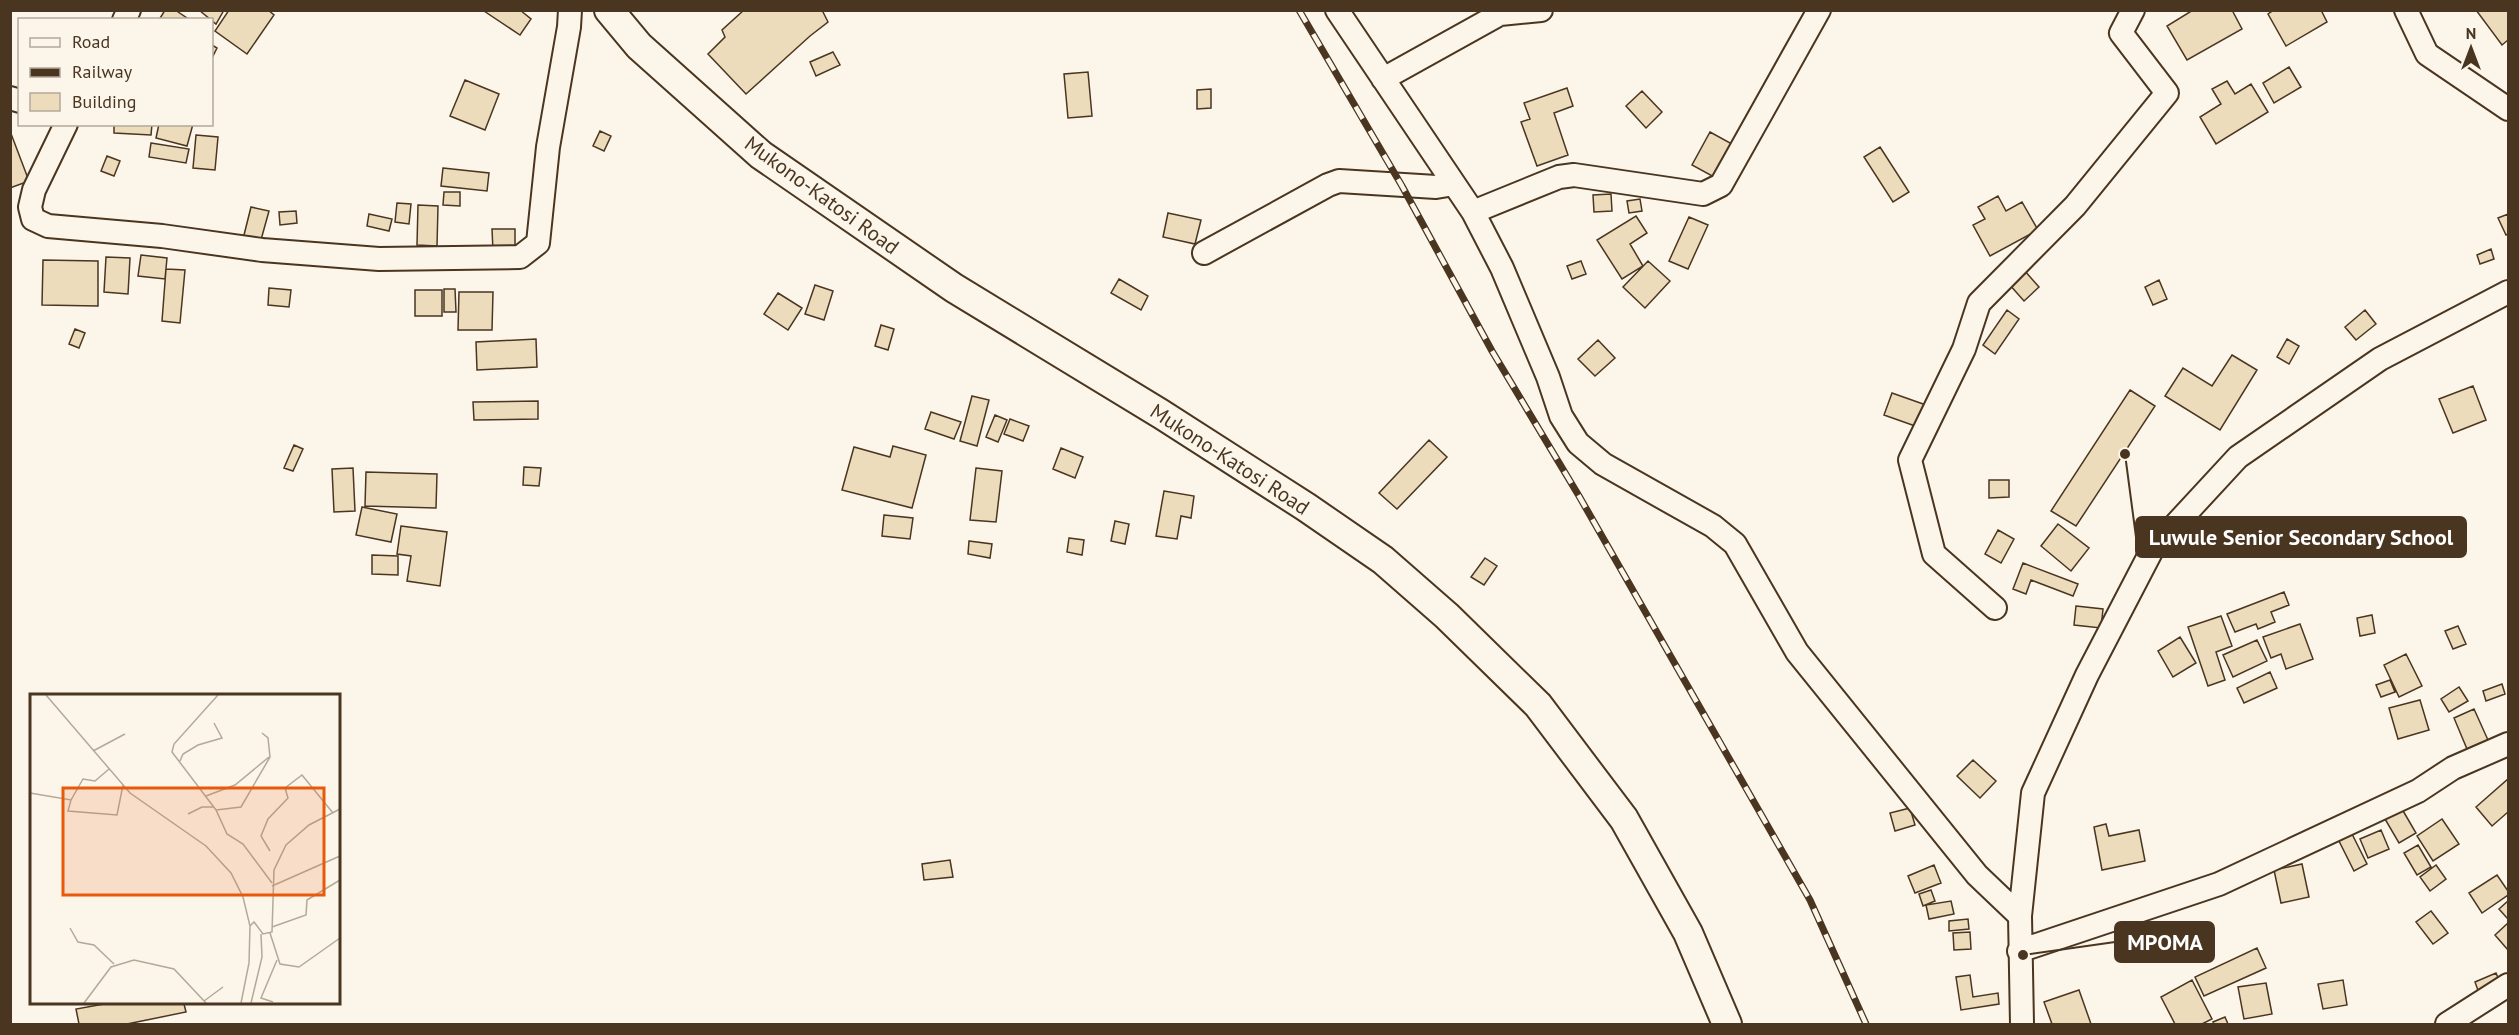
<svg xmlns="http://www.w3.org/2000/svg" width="2519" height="1035" font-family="'PT Sans',sans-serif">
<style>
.building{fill:#ecdcbc;stroke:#4a3520;stroke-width:1.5}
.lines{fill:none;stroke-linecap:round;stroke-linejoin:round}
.minor-casing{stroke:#4a3520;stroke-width:26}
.major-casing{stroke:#4a3520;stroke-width:32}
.minor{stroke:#fbf6e9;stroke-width:22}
.major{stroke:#fbf6e9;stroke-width:28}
.rail-casing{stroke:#4a3520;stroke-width:7}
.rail{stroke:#fbf6e9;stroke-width:4.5;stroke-dasharray:14;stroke-linecap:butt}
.labels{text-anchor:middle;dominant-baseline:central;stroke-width:4.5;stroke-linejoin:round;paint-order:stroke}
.street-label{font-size:21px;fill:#4a3520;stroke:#fbf6e9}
.inset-road{fill:none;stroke:#b4a999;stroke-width:1.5}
.view{fill:#e8590c;fill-opacity:0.15;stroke:#e8590c;stroke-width:3}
.inset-edge{fill:none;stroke:#4a3520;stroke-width:3}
.leader{fill:none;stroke:#4a3520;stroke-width:2}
.callout-dot{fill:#4a3520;stroke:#fbf6e9;stroke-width:2}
.callout{fill:#4a3520;stroke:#4a3520;stroke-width:2}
.callout-label{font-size:22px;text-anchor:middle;font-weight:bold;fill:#fff}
</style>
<rect width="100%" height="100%" fill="#fbf6e9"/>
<path class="building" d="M165,10H175L190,20H159Z
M199,10H224L216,24Z
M229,10H268L274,15L247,54L215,31Z
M520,10L531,19L520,35L484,11Z
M822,10L828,22L810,36L746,94L708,54L725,37L722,30L744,10Z
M2193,10H2232L2242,29L2187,60L2167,26Z
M2274,10H2321L2327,22L2286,46L2268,14Z
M2476,10H2508V40L2502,45Z
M212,45L217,48L212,58Z
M833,52L840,65L816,76L810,62Z
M2289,67L2301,87L2274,103L2263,83Z
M1088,72L1092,116L1068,118L1064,74Z
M465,80L499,94L485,130L450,116Z
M2227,81L2235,94L2251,84L2268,112L2216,144L2200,117L2221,104L2212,89Z
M1567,88L1573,106L1554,113L1568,155L1537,166L1521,122L1530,119L1524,103Z
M1211,89V108L1197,109V90Z
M1642,91L1662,112L1646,128L1626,106Z
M114,124H152L151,135L114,133Z
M159,124H193L187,146L156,138Z
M10,131L29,181L10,188Z
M600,131L611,136L604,151L593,146Z
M1710,132L1732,144L1714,177L1692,165Z
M196,135L218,137L215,170L193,168Z
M151,143L189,149L186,163L149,157Z
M1880,147L1909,192L1893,202L1864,157Z
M107,156L120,161L114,176L101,171Z
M443,168L489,173L487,191L441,186Z
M444,192H460V206L443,205Z
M1611,194L1612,211L1594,212L1593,195Z
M1998,196L2006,211L2022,202L2038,230L1990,256L1973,225L1985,219L1978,207Z
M1640,199L1642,211L1629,213L1627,201Z
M397,203L411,204L409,224L395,222Z
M418,205L438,206L437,246L417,245Z
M251,207L269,211L259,247L242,243Z
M296,211L297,223L280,225L279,212Z
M1168,213L1201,220L1195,244L1163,237Z
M369,214L392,219L389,231L367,226Z
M2508,214V234L2506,235L2498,218Z
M1636,216L1647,233L1630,244L1643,266L1622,279L1597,240Z
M1689,217L1708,225L1688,269L1669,261Z
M492,229H515V251H493Z
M2491,249L2494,259L2480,264L2477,255Z
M141,255L167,258L165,279L138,276Z
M106,257L130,258L128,294L104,292Z
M43,260L98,261V306L42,305Z
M1581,261L1586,274L1572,279L1567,266Z
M1648,261L1670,281L1645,308L1623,287Z
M166,269L185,270L180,323L162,321Z
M2024,270L2039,287L2024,301L2009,284Z
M1119,279L1148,296L1141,310L1111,293Z
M2159,280L2167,299L2153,305L2145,287Z
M815,285L833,291L824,320L805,314Z
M269,288L291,290L289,307L268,305Z
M444,289H455L456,312H444Z
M415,290H442V316H415Z
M459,292H493L492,330H458Z
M778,293L802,308L788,330L764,314Z
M2007,310L2019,319L1995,354L1983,345Z
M2365,310L2376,324L2356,340L2345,327Z
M881,325L894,329L888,350L875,346Z
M75,329L85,333L79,348L69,344Z
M536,339L537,367L477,370L476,342Z
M2287,339L2299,346L2289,364L2277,357Z
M1598,340L1615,358L1595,376L1578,359Z
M2232,355L2257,370L2220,430L2165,396L2183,368L2212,386Z
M2473,386L2486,420L2453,433L2439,399Z
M2130,390L2155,406L2076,526L2051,511Z
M1892,393L1926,405L1918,427L1884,415Z
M972,396L989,400L977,446L960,441Z
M538,401V419L474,420L473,402Z
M931,412L961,422L954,439L925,429Z
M995,415L1007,420L998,442L986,437Z
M1010,419L1029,426L1023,441L1004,434Z
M1429,440L1447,457L1397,509L1379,493Z
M294,445L303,449L293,471L284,468Z
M893,446L926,455L912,508L842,490L854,447L890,457Z
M1061,448L1083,457L1075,478L1053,469Z
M524,467L541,468L539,486L523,485Z
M353,468L355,511L334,512L332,469Z
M976,468L1002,471L996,522L970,520Z
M366,472L437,474L436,508L365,506Z
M1989,480H2009V497L1989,498Z
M1164,491L1194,496L1191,518L1181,516L1177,539L1156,536Z
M362,507L397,514L391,542L356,535Z
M884,515L913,518L910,539L882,536Z
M1115,521L1129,524L1125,544L1111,541Z
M2058,524L2089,548L2071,571L2041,546Z
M401,526L447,532L440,586L407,581L411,556L397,554Z
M1998,530L2014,539L2001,563L1985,554Z
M1069,538L1084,540L1082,555L1067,552Z
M969,541L992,544L990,558L968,554Z
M372,555L398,556V575L372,574Z
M1485,558L1497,566L1484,585L1471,577Z
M2023,563L2078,584L2073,596L2031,580L2026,594L2013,589Z
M2284,592L2289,605L2271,612L2275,622L2258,629L2256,624L2235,632L2227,614Z
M2076,606L2103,609L2101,628L2074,625Z
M2372,615L2375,633L2360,636L2357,618Z
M2221,616L2232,646L2216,652L2225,680L2208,686L2188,627Z
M2300,624L2313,659L2286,669L2281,654L2271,658L2263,637Z
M2458,626L2466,644L2453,649L2445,631Z
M2180,637L2196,663L2173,677L2158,651Z
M2257,640L2267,661L2233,677L2223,655Z
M2406,654L2422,686L2399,697L2384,665Z
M2270,672L2277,688L2244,703L2237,688Z
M2390,680L2395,692L2381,697L2376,685Z
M2502,684L2505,694L2486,701L2483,691Z
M2459,687L2468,701L2449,712L2441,699Z
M2420,700L2429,730L2398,739L2389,708Z
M2474,709L2488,740L2467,749L2454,718Z
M1973,760L1996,781L1980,798L1957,776Z
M2508,779V812L2492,826L2476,807Z
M1910,808L1915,825L1895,831L1890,813Z
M2402,809L2416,833L2399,843L2385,819Z
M2442,819L2459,844L2433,861L2417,836Z
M2106,824L2109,836L2139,830L2145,861L2102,870L2094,827Z
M2350,830L2367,864L2354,871L2337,837Z
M2381,830L2389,849L2368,858L2360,839Z
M2418,845L2431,867L2417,875L2404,853Z
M950,860L953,877L924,880L922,864Z
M2302,864L2309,897L2281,903L2274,870Z
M1934,865L1941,883L1915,893L1908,876Z
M2436,865L2446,879L2430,891L2420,877Z
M2497,875L2508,891V895L2482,913L2469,893Z
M1931,890L1935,901L1923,906L1919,894Z
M1951,901L1954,914L1929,919L1926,905Z
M2508,901V917L2507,918L2499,909Z
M2431,911L2448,933L2433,944L2416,922Z
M1968,919L1969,929L1949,931V921Z
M2508,923V950L2495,935Z
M1970,932L1971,949L1954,950L1953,933Z
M2257,948L2266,968L2204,996L2195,977Z
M2496,973L2502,987L2480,996L2475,982Z
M1970,975L1973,997L1998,993L1999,1004L1961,1010L1956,977Z
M2192,980L2212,1019L2202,1024H2175L2161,997Z
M2343,980L2347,1005L2323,1009L2318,984Z
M2266,983L2272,1014L2244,1019L2238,987Z
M2079,990L2091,1024H2052L2044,1002Z
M104,1004H184L186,1012L127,1024H79L76,1009Z
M2225,1017L2228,1024H2214L2213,1022Z"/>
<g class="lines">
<g class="minor-casing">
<path id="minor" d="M1337,10L1473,212L1502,268L1548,377L1561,416L1578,443L1603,464L1713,526L1735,544L1797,652L1977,875L2020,916
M2406,10L2427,54L2508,109
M124,20L129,10
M1383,79L1500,14L1541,10
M10,98L20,101
M66,124L34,190L30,207L33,219L48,226L162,236L262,250L379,259L520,257L538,243L548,147L569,27L570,10
M1473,212L1559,177L1574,175L1703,194L1721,185L1819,10
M1204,253L1328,185L1339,181L1436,187L1454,184
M1995,608L1934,554L1910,460L1964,349L1979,303L2075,206L2167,93L2121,33L2133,10
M2019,951L2219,884L2418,791L2453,768L2508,744
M2022,1024L2020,916L2033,793L2087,675L2152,550L2238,457L2380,359L2508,292
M2447,1024L2508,985"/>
</g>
<g class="major-casing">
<path id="major" d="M609,10L639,46L761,155L954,288L1161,414L1306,507L1383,560L1447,616L1538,705L1624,819L1688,933L1727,1024"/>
</g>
<use href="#minor" class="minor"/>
<use href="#major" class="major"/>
<g class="rail-casing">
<path id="rail" d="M1299,10L1402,186L1492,351L1579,496L1810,900L1866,1024"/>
</g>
<use href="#rail" class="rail"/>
</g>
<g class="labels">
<g class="street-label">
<text transform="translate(822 195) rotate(36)">Mukono-Katosi Road</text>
<text transform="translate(1230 459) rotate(33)">Mukono-Katosi Road</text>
</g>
</g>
<g transform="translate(30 694)">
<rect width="310" height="310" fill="#fbf6e9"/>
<path class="inset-road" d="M16,1L100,99L176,152L201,179L213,203L220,232L219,269L211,309M188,1L144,50L142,58L186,116L197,140L213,150L242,189M63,57L95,40M150,67L153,60L168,51L192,44L184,29M0,99L41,106L53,85L65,87L79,75M176,102L205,91L239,63M41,106L38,117L87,121L93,91M186,116L211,113L240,63L238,44L232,39M158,120L172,113H184M240,157L231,142L238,125L258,104L255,94L272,81L303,119M242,192L310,162M220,232L224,228L233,240L242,238L244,176L256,151L279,131L310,115M242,233L276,221L277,206L310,186M40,234L48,248L64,251L84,270M240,239L250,270L269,273L310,244M174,307L193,293M243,308L231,304L247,266M54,309L81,273L104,266L144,275L176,309M221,309L232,263L231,240"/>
<path class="view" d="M33,94H294V201H33Z"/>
<rect width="310" height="310" class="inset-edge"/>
</g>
<path class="leader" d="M2125 454L2136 537M2023 955L2115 942"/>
<g class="callout-dot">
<circle cx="2125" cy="454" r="6"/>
<circle cx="2023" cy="955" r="6"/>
</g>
<g class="callout">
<rect x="2136" y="517" width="330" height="40" rx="6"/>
<rect x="2115" y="922" width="99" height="40" rx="6"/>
</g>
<g class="callout-label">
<text x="2301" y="545">Luwule Senior Secondary School</text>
<text x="2165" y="950">MPOMA</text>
</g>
<rect width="2519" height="1035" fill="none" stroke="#4a3520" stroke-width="24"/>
<rect x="18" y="18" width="195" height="108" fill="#fbf6e9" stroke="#b4a999" stroke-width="1.5"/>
<rect x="30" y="38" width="30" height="9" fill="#fbf6e9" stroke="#b4a999" stroke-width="1.5"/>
<text x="72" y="48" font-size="18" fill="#4a3520">Road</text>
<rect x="30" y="68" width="30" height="9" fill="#4a3520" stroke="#b4a999" stroke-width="1.5"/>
<text x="72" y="78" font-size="18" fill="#4a3520">Railway</text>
<rect x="30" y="93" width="30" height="18" fill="#ecdcbc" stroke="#b4a999" stroke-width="1.5"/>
<text x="72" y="108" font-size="18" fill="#4a3520">Building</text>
<g transform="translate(2471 48)" stroke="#fbf6e9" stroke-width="4.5" paint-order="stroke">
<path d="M0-4.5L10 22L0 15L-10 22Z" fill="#4a3520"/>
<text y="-9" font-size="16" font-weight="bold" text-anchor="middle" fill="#4a3520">N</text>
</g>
</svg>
